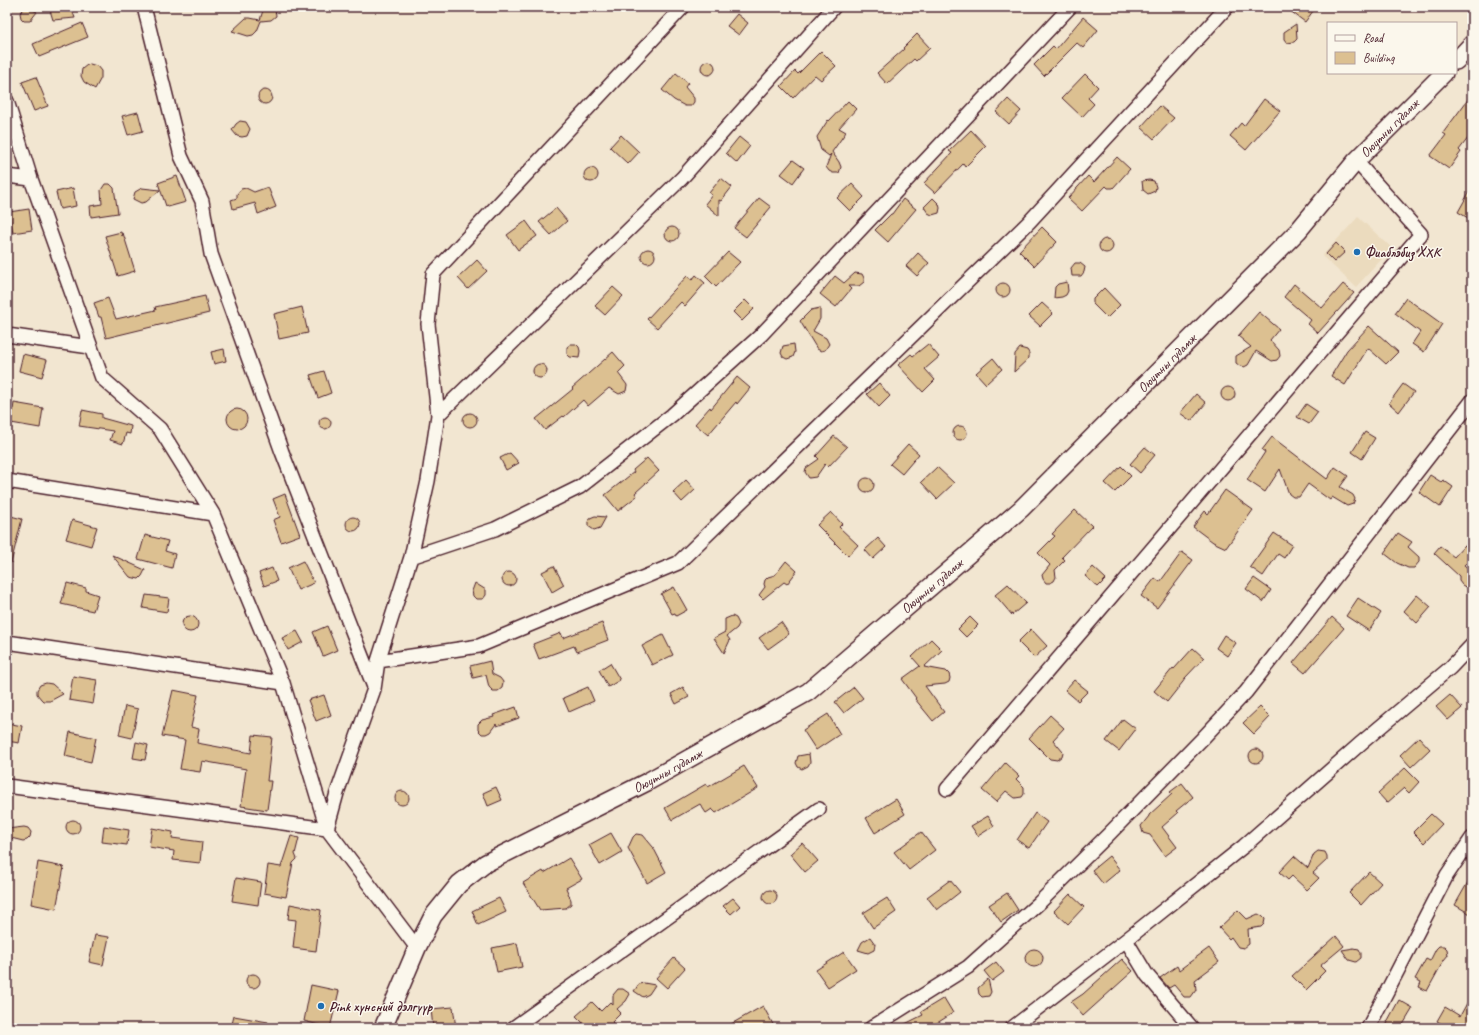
<svg xmlns="http://www.w3.org/2000/svg" width="1479" height="1035" font-family="Caveat,sans-serif">
<style>
.built{fill:#ebdbbe}
.building{fill:#dcc091;stroke:#4a1f2b}
.lines{fill:none;stroke-linecap:round;stroke-linejoin:round}
.minor-casing{stroke:#4a1f2b;stroke-width:16}
.tertiary-casing{stroke:#4a1f2b;stroke-width:20}
.minor{stroke:#fbf7ec;stroke-width:13}
.tertiary{stroke:#fbf7ec;stroke-width:17}
.poi-dot{fill:#1f6fb2;stroke:#fbf7ec;stroke-width:1.5}
.labels{text-anchor:middle;dominant-baseline:central;stroke-width:3;stroke-linejoin:round;paint-order:stroke}
.street-label{font-size:14px;fill:#4a1f2b;stroke:#fbf7ec}
.poi-label{font-size:14px;font-weight:bold;fill:#4a1f2b;stroke:#fbf7ec;text-anchor:start}
</style>
<rect width="100%" height="100%" fill="#f2e6d1"/>
<filter id="ink" filterUnits="userSpaceOnUse"><feTurbulence type="fractalNoise" baseFrequency=".025" numOctaves="2"/><feDisplacementMap in="SourceGraphic" scale="8" xChannelSelector="R" yChannelSelector="G"/><feConvolveMatrix kernelMatrix="1 2 1 2 8 2 1 2 1" color-interpolation-filters="sRGB"/></filter>
<g filter="url(#ink)">
<path class="built" d="M1358,217L1392,248L1356,287L1322,256Z"/>
<path class="building" d="M49,7H71L75,18L53,20Z
M264,7H275L276,16L271,20L261,21L257,31L253,35L248,36L232,31L246,18H250L260,20Z
M1285,7H1316L1305,22Z
M25,8H29L37,12L30,21H24L21,18L20,13Z
M737,14L748,23L739,35L727,26Z
M1083,17L1098,30L1083,48L1077,43L1044,76L1034,65L1053,46L1056,49Z
M82,23L88,37L39,57L33,44Z
M1296,24L1297,39L1294,42L1287,43L1284,39V32Z
M917,34L930,48L916,61L914,59L887,84L877,73L904,49L903,48Z
M821,51L836,66L821,80L815,75L793,98L781,86L795,71L798,74Z
M701 68a7 7 0 1 1 14 0a7 7 0 1 1-14 0Z
M90,64L97,66L101,71V78L95,89L84,82L81,76L82,69L87,65Z
M676,73L688,83L685,87L694,98V102L691,106H685L674,100L662,90Z
M1085,74L1098,87L1088,98L1094,104L1082,117L1062,98Z
M36,77L48,106L34,111L22,82Z
M258 97a7 7 0 1 1 14 0a7 7 0 1 1-14 0Z
M1472,94V133L1459,150L1461,152L1449,169L1430,156L1446,135L1443,133Z
M1008,99L1021,111L1009,124L996,112Z
M1264,99L1280,111L1246,150L1230,136L1241,123L1244,126Z
M848,101L856,109L839,128L846,132L832,152L839,162L841,167L839,173H833L829,171L826,167L831,154L829,156L821,150L817,137L828,120L829,121Z
M1160,106L1174,118L1154,139L1141,127Z
M138,112L143,131L128,135L122,116Z
M240,121L246,122L250,129L247,136L242,137L237,136L232,130L236,124Z
M971,130L986,146L965,167L963,164L935,193L924,183L952,153L949,151Z
M621,135L639,152L628,164L610,147Z
M739,137L750,146L737,163L726,153Z
M1117,157L1130,169L1113,188H1108L1106,186L1082,211L1068,198L1088,176L1094,182Z
M793,160L804,168L793,183L781,174Z
M584 175a7 7 0 1 1 14 0a7 7 0 1 1-14 0Z
M177,176L186,202L168,207V205L166,206L158,183Z
M721,178L732,187L721,201L719,200V216L705,204L712,195L709,193Z
M1149,180L1154,181L1156,187L1155,191L1148,194L1143,190L1142,181Z
M105,184H110L114,188L118,213L91,217L90,206L102,204L101,190Z
M852,184L864,197L850,211L837,198Z
M268,187L276,207L258,214L255,203L233,209L231,200L237,198V194L241,189L246,188L254,192Z
M1472,187V211L1468,218L1458,212Z
M73,188L76,206L60,209L56,192Z
M142,188L160,190L146,202L141,203L133,199L135,192Z
M759,198L771,207L746,237L734,228Z
M933,198L939,204L940,208L939,213L932,215L928,213L924,207Z
M903,199L916,209L888,242L875,230L891,214H892Z
M556,208L567,221L551,235L539,222Z
M29,209L32,230L13,233L9,212Z
M526,221L537,236L518,250L507,235Z
M665 234a7 7 0 1 1 14 0a7 7 0 1 1-14 0Z
M1042,227L1057,242L1034,266L1019,251Z
M121,232L122,236L123,233L135,271L118,276L105,236Z
M1099 246a7 7 0 1 1 14 0a7 7 0 1 1-14 0Z
M1336,243L1345,252L1334,262L1326,254Z
M641 256a7 7 0 1 1 14 0a7 7 0 1 1-14 0Z
M728,252L740,262L716,287L705,276Z
M918,253L929,263L917,276L906,266Z
M477,260L487,271L468,289L458,278Z
M1075,263H1080L1085,267L1084,272L1081,276H1072L1071,268Z
M855,273L862,274L864,278V282L859,286H848L851,289L836,307L820,294L835,276L844,283Z
M696,275L705,283L685,306L681,302L657,328L647,319L687,276L692,280Z
M1067,282L1068,291L1066,295L1062,297L1054,298L1055,287L1058,284Z
M996 290a7 7 0 1 1 14 0a7 7 0 1 1-14 0Z
M1294,284L1322,308L1343,284L1354,293L1318,333L1308,324L1311,320L1284,297Z
M613,287L623,296L605,315L595,306Z
M1104,288L1120,305L1107,318L1093,304V299Z
M205,296L209,313L106,338L101,317H99L94,303L108,298L116,319L156,310L155,307Z
M1406,298L1442,324L1424,352L1412,344L1420,332L1395,313Z
M745,300L754,309L742,321L733,312Z
M1042,303L1053,313L1040,326L1029,316Z
M302,307L308,333L279,339L274,314Z
M820,308V319L813,331L826,338L829,344L825,350L821,351L817,349L800,321L811,310Z
M1259,312L1279,329L1270,340L1279,350L1280,356L1277,360L1272,361L1256,351L1248,365L1244,367L1240,366L1236,363V356L1251,347L1238,336Z
M1369,326L1398,352L1386,364L1368,348L1345,385L1331,376L1347,350Z
M571,344H576L579,347L580,351L579,358L570,357L567,354V347Z
M794,344L795,352L793,357L787,359L783,357L781,353L783,346Z
M928,344L939,357L925,369L935,380L923,392L898,365L911,354L913,356Z
M1020,348L1027,350L1029,353V358L1014,372L1015,354Z
M224,349L226,361L214,364L211,352Z
M613,352L625,366L618,373L627,385L626,391L619,394L609,388L588,406L583,400L564,417L563,416L545,430L536,419L573,389L572,388Z
M23,354L47,360L42,377L19,371Z
M993,358L1002,369L986,384L976,373Z
M533 371a7 7 0 1 1 14 0a7 7 0 1 1-14 0Z
M324,371L331,393L318,398L310,375Z
M737,377L750,388L737,404L736,402L708,435L695,424L710,407L711,409Z
M879,383L890,396L879,407L867,394Z
M1403,384L1414,392L1399,412L1389,403Z
M1221 394a7 7 0 1 1 14 0a7 7 0 1 1-14 0Z
M1196,394L1206,403L1191,421L1180,413Z
M14,403L43,408L40,428L11,423Z
M1306,404L1318,412L1309,424L1297,417Z
M227 419a10 10 0 1 1 20 0a10 10 0 1 1-20 0Z
M82,410L102,414V418L131,426L130,434L126,433L123,444L110,440L113,431L79,426Z
M463 420a7 7 0 1 1 14 0a7 7 0 1 1-14 0Z
M319 423a6 6 0 1 1 12 0a6 6 0 1 1-12 0Z
M953 433a7 7 0 1 1 14 0a7 7 0 1 1-14 0Z
M1365,432L1375,438L1362,459L1352,452Z
M834,436L847,447L828,467L825,464L816,477L809,478L805,472L806,468L819,459L816,456Z
M1272,437L1327,479L1335,467L1348,476L1340,487L1353,495L1355,499L1353,504L1347,506L1332,497L1330,500L1308,484L1299,497H1293L1289,494L1280,469L1265,492L1247,480L1265,452L1262,450Z
M908,444L919,454L902,474L890,464Z
M1145,447L1155,455L1140,473L1130,464Z
M510,453L519,463L506,470L500,458Z
M647,458L659,471L635,493L637,496L618,511L605,495L634,472L633,470Z
M1121,466L1131,476L1115,492L1105,483Z
M937,467L954,483L937,499L921,482Z
M1430,475L1441,482L1443,480L1453,487L1440,507L1419,492Z
M860 485a7 7 0 1 1 14 0a7 7 0 1 1-14 0Z
M686,480L695,490L682,502L673,492Z
M1225,490L1253,510L1226,548L1213,542L1193,527L1205,511L1208,514Z
M285,494L300,535L281,542L273,520L280,517L273,499Z
M1075,510L1092,526L1062,557L1065,560L1055,570L1056,577L1054,581L1050,583H1046L1043,579L1042,575L1050,565L1038,553L1055,536L1052,534Z
M831,512L842,524L839,527L858,545L848,556L817,525Z
M7,515L22,519L11,563H7Z
M595,516L606,517L600,528L594,530L588,526V522L590,518Z
M346 524a7 7 0 1 1 14 0a7 7 0 1 1-14 0Z
M72,520L97,527L91,546L66,539Z
M1274,533L1292,545L1284,558L1278,554L1263,576L1250,567Z
M1398,533L1412,542L1408,547L1419,557V562L1414,568H1408L1397,563L1384,553Z
M145,535L168,541L165,551L175,554L172,568L138,559Z
M878,538L886,547L873,559L865,550Z
M1465,545L1472,551V557L1464,565L1472,572V591L1462,585L1459,581V576L1434,553L1440,546L1454,557Z
M1182,552L1193,560L1157,608L1141,596L1155,578L1160,582Z
M112,555L145,570L142,576L139,579L130,577Z
M303,561L314,583L298,590L288,568Z
M786,561L797,571L787,584L784,582L763,599L759,595L765,587L764,584L765,580L768,577L775,575Z
M554,566L564,585L552,592L542,572Z
M1093,567L1106,579L1098,587L1085,576Z
M272,568L277,581L264,586L259,573Z
M502 579a7 7 0 1 1 14 0a7 7 0 1 1-14 0Z
M1254,578L1271,590L1263,602L1246,589Z
M67,583L86,588V591L98,595L93,611L61,604Z
M475,583L486,590V595L483,599H476L473,596L472,591Z
M1008,584L1026,603L1012,615L995,595Z
M674,587L687,610L676,616L675,613L672,614L661,594Z
M146,595L169,598L167,612L143,608Z
M1417,595L1431,607L1417,623L1404,611Z
M1358,598L1381,613L1369,631L1346,616Z
M182 624a8 8 0 1 1 16 0a8 8 0 1 1-16 0Z
M732,616L736,618L739,624L737,628L727,636L730,640L724,653L714,638L725,632V619Z
M970,617L978,625L966,637L958,629Z
M1332,617L1344,628L1305,673L1293,663Z
M781,622L789,634L768,649L759,638Z
M602,623L608,640L577,652L574,646L539,659L533,644L561,633L563,638Z
M327,626L337,650L323,656L313,632Z
M1031,629L1047,646L1034,658L1018,642Z
M297,631L303,642L288,650L282,638Z
M663,635L673,655L652,665L642,646Z
M1224,635L1236,643L1227,656L1216,648Z
M931,639L942,650L924,667L946,671L949,674L950,678L949,682L945,684L925,686L944,712L933,721L915,699L916,698L902,679L920,666L912,657Z
M1193,648L1204,658L1185,678H1186L1167,702L1154,691L1173,668L1174,669Z
M490,661L492,674L500,678L503,682L502,688L498,691H493L489,687L486,675L473,678L470,666Z
M610,663L620,680L608,687L599,670Z
M73,676L97,680L93,704L69,700Z
M1074,680L1088,691L1078,701L1065,690Z
M46,683L52,684L63,694L50,701H43L41,699L37,694V690L40,685Z
M588,687L594,701L569,712L563,698Z
M683,687L689,697L676,704L671,694Z
M854,687L863,698L844,713L835,702Z
M173,690L198,695L191,727L199,729L197,743L251,753L253,735L272,737L267,781H271L267,810L241,806L246,769L202,761L200,772L180,769L185,740L162,736Z
M324,695L331,715L316,721L308,700Z
M1450,695L1462,708L1448,720L1436,707Z
M125,706L138,709L132,738L119,735Z
M516,707L519,718L497,726L496,724L490,732L486,734H482L478,730V724L482,720L494,717L493,715Z
M1260,707L1270,717L1254,734L1243,723Z
M828,714L840,734L816,750L803,730Z
M1050,715L1064,728L1053,740L1063,752L1062,756L1057,760L1050,759L1029,738Z
M1123,719L1136,729L1119,751L1106,741Z
M7,723L22,726L19,743L7,741Z
M70,732L96,738L91,762L65,756Z
M1419,737L1430,749L1411,767L1400,755Z
M136,742L148,745L145,760L133,758Z
M1249 756a7 7 0 1 1 14 0a7 7 0 1 1-14 0Z
M809,754L810,762L808,766L802,769L798,767L796,763L798,756Z
M1005,763L1019,776L1016,779L1024,787V794L1022,797L1015,798L1006,791L996,802L982,790Z
M744,766L758,788L716,813L712,809L706,813L700,804L672,820L665,808L706,784L708,787Z
M1405,768L1419,782L1409,793L1404,788L1387,803L1378,793Z
M1182,783L1193,797L1176,811L1178,813L1162,827L1177,847L1165,856L1150,835L1143,833L1141,826L1149,816V815L1172,794L1170,792Z
M496,787L502,800L488,806L483,793Z
M395 798a7 7 0 1 1 14 0a7 7 0 1 1-14 0Z
M896,799L905,814L875,833L866,818Z
M1035,813L1047,822L1029,848L1017,840Z
M1431,814L1442,824L1424,843L1413,832Z
M988,816L994,826L978,836L971,826Z
M66 827a7 7 0 1 1 14 0a7 7 0 1 1-14 0Z
M104,826L129,830L127,845L102,842Z
M24,827L28,828L31,832L30,837L27,840L23,841L7,837V829Z
M152,828L173,832L172,838L202,842L200,863L173,860L174,851L149,847Z
M921,832L935,850L909,870L894,852Z
M611,833L622,852L600,865L589,845Z
M636,834L643,835L653,847L666,872L647,883L628,848L633,837Z
M291,836L299,838L295,854L297,859L293,863L286,897L264,893L268,865L281,867Z
M802,843L818,861L805,872L790,854Z
M1318,851L1325,852L1327,856V860L1313,873L1319,878L1307,890L1292,876L1288,880L1279,872L1294,856L1308,868L1314,854Z
M1109,856L1120,870L1103,884L1092,870Z
M569,858L582,879L566,888L571,900V904L566,908L540,910L523,883L543,871L544,873Z
M38,862L64,867L56,909L31,904Z
M1369,872L1381,883L1361,905L1349,893Z
M1472,875V915L1455,905Z
M236,878L261,882L258,905L232,901Z
M950,880L960,892L937,910L927,897Z
M763 897a7 7 0 1 1 14 0a7 7 0 1 1-14 0Z
M1007,893L1018,910L1001,922L989,905Z
M1070,894L1084,907L1068,924L1054,911Z
M499,898L506,912L478,925L472,911Z
M733,898L740,906L731,914L723,906Z
M887,898L896,912L873,928L863,913Z
M290,904L321,910L316,951L293,948L296,920L288,919Z
M1238,910L1247,919L1258,914L1262,916L1265,919L1264,924L1261,927L1248,929L1249,944L1244,948L1238,947L1231,937L1229,939L1219,928Z
M95,935L109,937L103,965L89,962Z
M1336,936L1344,946L1320,966L1325,971L1306,990L1292,976Z
M870,937L875,944L874,950L868,953L858,950L862,942Z
M517,943L522,967L497,972L492,948Z
M1439,946H1444L1447,949L1448,955L1444,960L1427,991L1419,987L1421,982L1415,979L1426,959L1430,961L1436,949Z
M1209,948L1219,962L1195,980L1196,990L1191,997H1184L1174,985L1169,988L1160,978L1177,966L1179,970Z
M1354,948L1359,949L1361,953V958L1356,962L1349,960L1342,950Z
M1025 958a9 9 0 1 1 18 0a9 9 0 1 1-18 0Z
M844,952L856,969L828,987L816,970Z
M674,958L685,968L667,988L656,978Z
M1122,959L1133,971L1083,1016L1071,1002L1083,994Z
M996,962L1004,972L992,981L984,971Z
M246 981a7 7 0 1 1 14 0a7 7 0 1 1-14 0Z
M988,979L991,992L989,996L982,997L979,994L978,988Z
M644,983L655,985L649,994L643,997L634,991L639,984Z
M311,985L339,991L330,1028L304,1021Z
M618,989H623L630,994L626,1001L617,1009L621,1013L612,1022L618,1028H588L576,1016L592,1002L601,1011L610,1002L613,1005V995Z
M1472,994V1028H1448L1437,1021L1445,1007L1460,1016Z
M944,998L953,1013L929,1028H897L923,1015L921,1012Z
M1399,1000L1413,1008L1401,1028H1385L1388,1022H1387Z
M763,1006L775,1028H724Z
M453,1007L456,1028H433L431,1009Z
M234,1016L268,1022V1028H231Z"/>
<g class="lines">
<g class="minor-casing">
<path id="minor" d="M144,7L181,156L202,201L211,254L282,452L374,687
M7,101L31,179L102,378L160,429L213,514L283,683L327,829L7,786
M7,176L31,179
M7,335L90,347
M438,415L428,324L433,274L683,7
M7,481L213,514
M411,557L495,529L580,487L672,415L761,335L1070,7
M7,642L283,683
M378,661L479,646L678,563L1029,222L1227,7
M947,789L1421,234L1356,161
M1126,940L1147,975L1192,1028
M417,948L327,829L337,793L374,689L378,661L411,557L428,481L438,415L682,178L834,7
M513,1028L819,809
M871,1028L968,967L1039,903L1109,834L1202,739L1246,692L1472,401
M1012,1028L1126,940L1244,846L1360,744L1450,668L1472,645
M1368,1028L1447,875L1472,838"/>
</g>
<g class="tertiary-casing">
<g id="tertiary">
<path d="M1456,61L1472,44"/>
<path id="s1" d="M383,1028L417,948L433,916L459,884L486,863L647,782L808,692L1021,509L1298,231L1356,161L1444,73"/>
</g>
</g>
<use href="#minor" class="minor"/>
<use href="#tertiary" class="tertiary"/>
</g>
</g>
<g class="poi-dot">
<circle cx="1357" cy="252" r="4"/>
<circle cx="321" cy="1006" r="4"/>
</g>
<g class="labels">
<g class="street-label">
<text stroke="none"><textPath href="#s1" startOffset="1374">Оюутны гудамж</textPath></text>
<text stroke="none"><textPath href="#s1" startOffset="1050">Оюутны гудамж</textPath></text>
<text stroke="none"><textPath href="#s1" startOffset="726">Оюутны гудамж</textPath></text>
<text stroke="none"><textPath href="#s1" startOffset="402">Оюутны гудамж</textPath></text>
</g>
<g class="poi-label">
<text x="1365" y="252">Фиаблэбиз ХХК</text>
<text x="329" y="1006">Pink хүнсний дэлгүүр</text>
</g>
</g>
<rect width="1479" height="1035" fill="none" stroke="#fbf7ec" stroke-width="24"/>
<rect x="12" y="12" width="1455" height="1011" fill="none" stroke="#4a1f2b" stroke-width="1.5" filter="url(#ink)"/>
<rect x="1327" y="22" width="130" height="52" fill="#fbf7ec" stroke="#b4a19f"/>
<rect x="1335" y="35" width="20" height="6" fill="#fbf7ec" stroke="#b4a19f"/>
<text x="1363" y="42" font-size="12" fill="#4a1f2b">Road</text>
<rect x="1335" y="52" width="20" height="12" fill="#dcc091" stroke="#b4a19f"/>
<text x="1363" y="62" font-size="12" fill="#4a1f2b">Building</text>
</svg>
